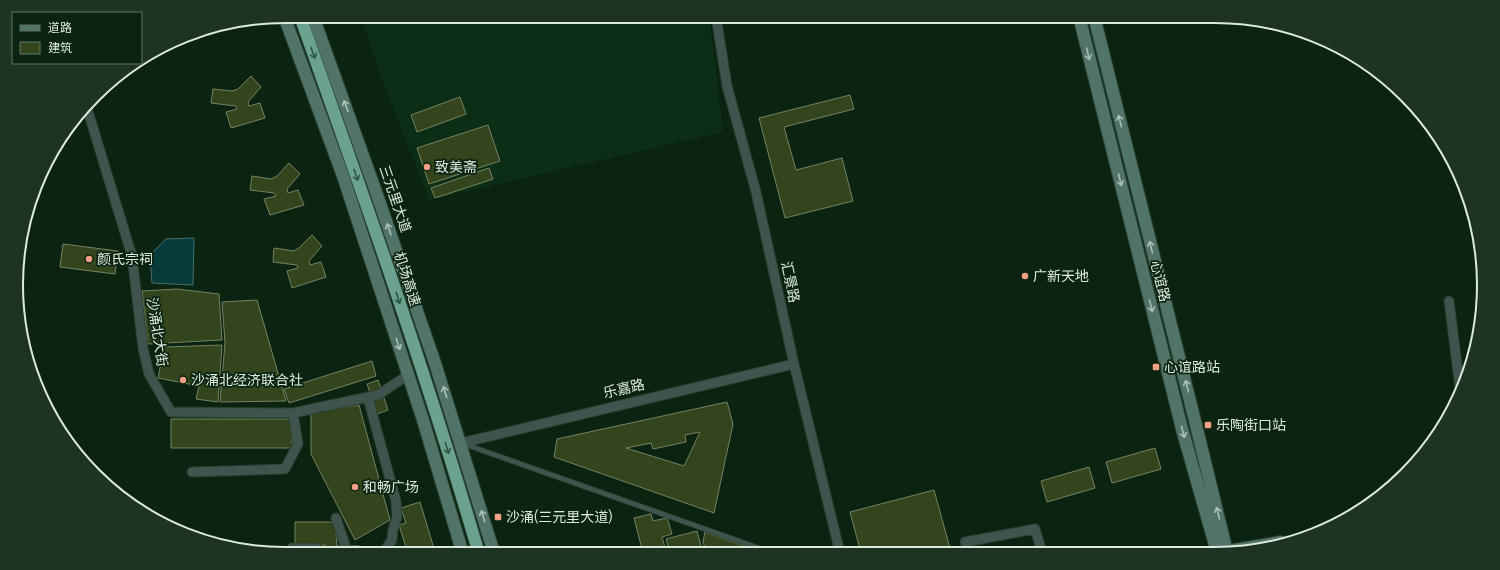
<svg xmlns="http://www.w3.org/2000/svg" width="1500" height="570" font-family="Bitter,'Noto Sans SC',serif">
<style>
.built{fill:#0d2e16}
.water{fill:#073b3b;stroke:#47706c}
.building{fill:#34441d;stroke:#758364;fill-rule:evenodd}
.lines{fill:none;stroke-linecap:round;stroke-linejoin:round}
.street-tunnel{stroke:#2a4230;stroke-width:9;stroke-dasharray:9 4.5;stroke-linecap:butt}
.lane-casing{stroke:#28402e;stroke-width:6}
.street-casing{stroke:#28402e;stroke-width:11}
.secondary-casing{stroke:#28402e;stroke-width:14}
.highway-casing{stroke:#28402e;stroke-width:14}
.lane{stroke:#3f544d;stroke-width:4.5}
.street{stroke:#3f544d;stroke-width:9}
.secondary{stroke:#517368;stroke-width:12}
.highway{stroke:#6aa18f;stroke-width:12}
.oneway{stroke:#315643}
.oneway2{stroke:#abc1b5}
.poi-dot{fill:#f39f84;stroke:#0b2411;stroke-width:1.5}
.labels{text-anchor:middle;dominant-baseline:central;stroke-width:3.5;stroke-linejoin:round;paint-order:stroke}
.poi-label{font-size:14px;fill:#dcebde;stroke:#0b2411;text-anchor:start}
.street-label{font-size:14px;fill:#dcebde;stroke:#0b2411}
.rim{fill:none;stroke:#dcebde;stroke-width:2}
</style>
<rect width="100%" height="100%" fill="#0b2411"/>
<path class="built" d="M361,16H709L723,132L429,200L382,79Z
M399,539L405,554H387Z"/>
<path class="water" d="M194,238L193,285L152,283L150,255L166,239Z"/>
<path class="building" d="M251,76L261,87L248,102L249,106L260,103L265,118L231,128L226,112L237,109L236,106L211,103L213,89L232,91L238,89Z
M850,95L854,109L784,127L796,170L842,158L853,201L785,218L759,118Z
M460,97L466,114L417,132L411,115Z
M488,125L500,161L429,184L417,148Z
M289,163L300,174L287,189L288,193L298,190L304,205L270,215L264,199L276,196L274,193L250,190L252,176L271,179L277,176Z
M489,168L493,179L435,198L431,188Z
M312,235L322,246L309,261L310,265L321,262L326,277L292,288L287,271L298,268L297,265L273,262L274,248L294,251L299,248Z
M63,244L118,251L115,274L60,267Z
M177,289L219,294L222,340L148,344L142,291Z
M257,300L286,401L220,402L225,343L222,302Z
M222,345L218,402L196,399L199,386L158,378L164,347Z
M372,361L376,376L289,403L284,389Z
M378,380L388,410L377,414L367,384Z
M727,402L733,424L714,513L554,457L557,439ZM700,432L684,466L626,448L651,443L653,449L686,442L685,435Z
M359,405L390,520L355,540L311,454V413Z
M171,419H292V448H171Z
M1155,448L1161,469L1112,483L1106,462Z
M1089,467L1095,488L1047,502L1041,481Z
M934,490L951,552L861,553L850,512Z
M420,502L435,552L428,554H408L399,525L406,523L401,508Z
M651,514L653,521L667,518L672,534L662,537L666,552L643,553L634,518Z
M295,522H335L337,546H359V554H325V545L295,546Z
M697,531L703,553H670L666,539Z
M705,532L764,553H707L703,542Z
M294,550H321V554H294Z"/>
<g class="lines">
<path class="street-tunnel" d="M345,545L349,554"/>
<g class="lane-casing">
<path id="lane" d="M464,444L773,553"/>
</g>
<g class="street-casing">
<path id="street" d="M716,16L727,86L756,192L794,364L840,553
M87,108L132,256L143,348L149,374L171,412L293,413L378,395L408,375
M1449,301L1460,388
M368,398L396,501L397,517L393,529L392,540L382,554
M461,443L794,364
M192,472L285,469L298,444L293,413
M336,518L345,545
M965,542L1035,529L1042,552
M293,554L292,548H317"/>
</g>
<g class="secondary-casing">
<path id="secondary" d="M284,16L343,176L423,420L463,554
M313,16L375,189L435,363L494,553
M1079,16L1182,429L1217,552
M1094,16L1195,421L1227,552
M1222,552L1281,542"/>
</g>
<g class="highway-casing">
<path id="highway" d="M300,16C363,194 426,372 479,554"/>
</g>
<use href="#lane" class="lane"/>
<use href="#street" class="street"/>
<use href="#secondary" class="secondary"/>
<use href="#highway" class="highway"/>
</g>
<defs><path id="oneway-shaft" d="M-6 0H5M1.5-3L5.5 0L1.5 3" fill="none" stroke-width="1.6" stroke-linecap="round" stroke-linejoin="round"/></defs>
<g class="oneway">
<use href="#oneway-shaft" transform="translate(313 53) rotate(70)"/>
<use href="#oneway-shaft" transform="translate(356 175) rotate(71)"/>
<use href="#oneway-shaft" transform="translate(398 298) rotate(72)"/>
<use href="#oneway-shaft" transform="translate(447 448) rotate(73)"/>
</g>
<g class="oneway2">
<use href="#oneway-shaft" transform="translate(1088 54) rotate(77)"/>
<use href="#oneway-shaft" transform="translate(346 106) rotate(-110)"/>
<use href="#oneway-shaft" transform="translate(1120 121) rotate(-104)"/>
<use href="#oneway-shaft" transform="translate(1120 180) rotate(76)"/>
<use href="#oneway-shaft" transform="translate(389 229) rotate(-109)"/>
<use href="#oneway-shaft" transform="translate(1151 247) rotate(-104)"/>
<use href="#oneway-shaft" transform="translate(1151 306) rotate(76)"/>
<use href="#oneway-shaft" transform="translate(398 344) rotate(72)"/>
<use href="#oneway-shaft" transform="translate(1187 386) rotate(-104)"/>
<use href="#oneway-shaft" transform="translate(445 392) rotate(-107)"/>
<use href="#oneway-shaft" transform="translate(1183 432) rotate(75)"/>
<use href="#oneway-shaft" transform="translate(1218 513) rotate(-104)"/>
<use href="#oneway-shaft" transform="translate(483 516) rotate(-107)"/>
</g>
<g class="poi-dot">
<circle cx="427" cy="167" r="4"/>
<circle cx="89" cy="259" r="4"/>
<circle cx="1025" cy="276" r="4"/>
<rect x="1152" y="363" width="8" height="8" rx="2"/>
<circle cx="183" cy="380" r="4"/>
<rect x="1204" y="421" width="8" height="8" rx="2"/>
<circle cx="355" cy="487" r="4"/>
<rect x="494" y="513" width="8" height="8" rx="2"/>
</g>
<g class="labels">
<g class="poi-label">
<text x="435" y="167">致美斋</text>
<text x="97" y="259">颜氏宗祠</text>
<text x="1033" y="276">广新天地</text>
<text x="1164" y="367">心谊路站</text>
<text x="191" y="380">沙涌北经济联合社</text>
<text x="1216" y="425">乐陶街口站</text>
<text x="363" y="487">和畅广场</text>
<text x="506" y="517">沙涌(三元里大道)</text>
</g>
<g class="street-label">
<text transform="translate(395 199) rotate(71)">三元里大道</text>
<text transform="translate(407 279) rotate(72)">机场高速</text>
<text transform="translate(1160 281) rotate(76)">心谊路</text>
<text transform="translate(790 282) rotate(78)">汇景路</text>
<text transform="translate(157 332) rotate(81)">沙涌北大街</text>
<text transform="translate(624 389) rotate(-13)">乐嘉路</text>
</g>
</g>
<path d="M0 0H1500V570H0ZM285 23H1215A262 262 0 0 1 1477 285V285A262 262 0 0 1 1215 547H285A262 262 0 0 1 23 285V285A262 262 0 0 1 285 23Z" fill="#1c3421" fill-rule="evenodd"/>
<path class="rim" d="M285 23H1215A262 262 0 0 1 1477 285V285A262 262 0 0 1 1215 547H285A262 262 0 0 1 23 285V285A262 262 0 0 1 285 23Z"/>
<rect x="12" y="12" width="130" height="52" fill="#0b2411" stroke="#5f7463"/>
<rect x="20" y="25" width="20" height="6" fill="#517368" stroke="#5f7463"/>
<text x="48" y="32" font-size="12" fill="#dcebde">道路</text>
<rect x="20" y="42" width="20" height="12" fill="#34441d" stroke="#5f7463"/>
<text x="48" y="52" font-size="12" fill="#dcebde">建筑</text>
</svg>
